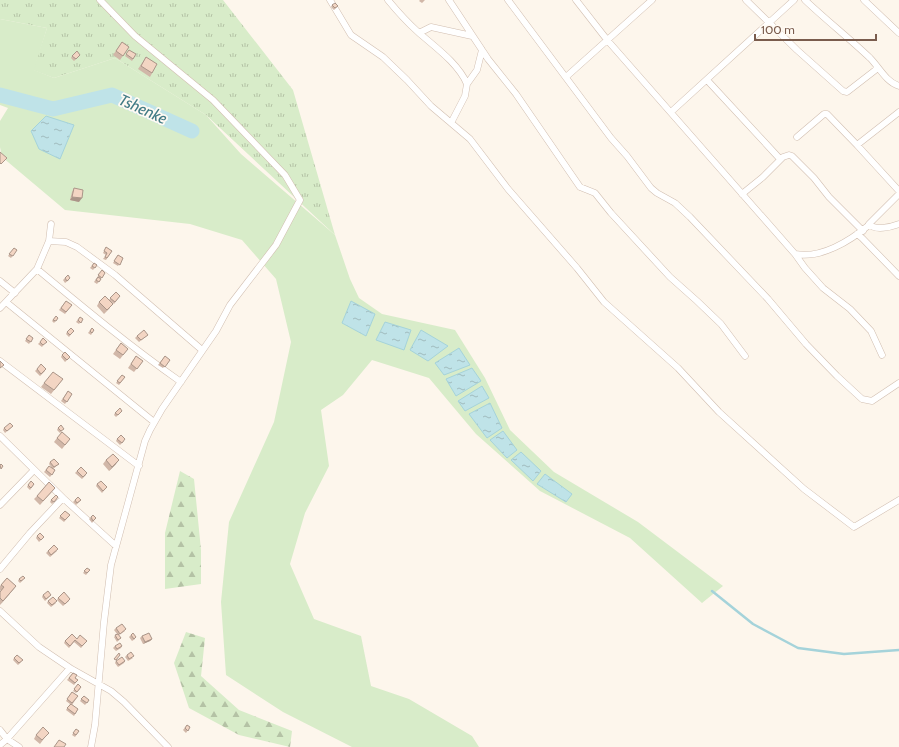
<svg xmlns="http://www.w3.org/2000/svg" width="899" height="747" font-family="Cabin,sans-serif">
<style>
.grass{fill:url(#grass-tufts)}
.forest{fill:url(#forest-firs)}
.garden{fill:#d8ecc9}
.water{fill:url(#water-ripples);stroke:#a5d3da}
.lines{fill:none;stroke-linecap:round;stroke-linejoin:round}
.stream{stroke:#a5d3da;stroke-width:2.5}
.river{stroke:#bfe3e8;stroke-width:15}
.minor-casing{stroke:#d1beb0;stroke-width:7}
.minor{stroke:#fff;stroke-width:6}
.wall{fill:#d1b7a8}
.shaded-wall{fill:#aa9588}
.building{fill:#f3d5c3;stroke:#aa9588}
.labels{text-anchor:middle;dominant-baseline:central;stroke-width:3.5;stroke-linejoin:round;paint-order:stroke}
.water-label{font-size:16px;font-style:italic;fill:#437c86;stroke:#fffaf3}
</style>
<defs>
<pattern id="grass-tufts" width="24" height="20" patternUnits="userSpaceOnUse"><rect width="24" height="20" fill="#d8ecc9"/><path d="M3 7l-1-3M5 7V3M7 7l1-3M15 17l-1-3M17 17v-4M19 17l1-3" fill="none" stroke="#b4c2a5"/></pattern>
<pattern id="forest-firs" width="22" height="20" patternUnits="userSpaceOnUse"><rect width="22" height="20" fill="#d8ecc9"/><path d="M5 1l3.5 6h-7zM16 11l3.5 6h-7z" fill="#b4c2a5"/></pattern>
<pattern id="water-ripples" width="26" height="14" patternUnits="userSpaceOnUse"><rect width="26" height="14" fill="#bfe3e8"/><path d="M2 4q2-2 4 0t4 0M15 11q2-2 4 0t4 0" fill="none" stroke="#a0bbbe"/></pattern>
</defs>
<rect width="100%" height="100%" fill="#fdf6ec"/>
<path class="grass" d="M0,0H223L293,90L335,235L206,115L115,58L54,78L33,70L47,28L0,19Z"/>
<path class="forest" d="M180,471L194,479L201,550V584L165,589V533Z
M186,632L205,638L201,676L239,710L292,731L290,747L239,735L189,708L174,663Z"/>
<path class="garden" d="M0,19L47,28L34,70L54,78L115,58L206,115L241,154L335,235L350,279L359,298L382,314L455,330L485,378L510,430L554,472L638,522L723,586L702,603L630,538L540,491L476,434L429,378L372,360L343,395L321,410L329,466L305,513L290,564L314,619L361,636L371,686L409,699L472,736L479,747H352L283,712L226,675L221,602L229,522L274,422L291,342L276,279L242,240L190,224L65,210L2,157L0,147V121L8,108L0,105Z"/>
<path class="water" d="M46,116L74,125L60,159L39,149L31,131Z
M351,301L375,314L366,336L342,323Z
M385,322L411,330L404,350L376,340Z
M421,330L448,346L428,361L410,350Z
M459,348L470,365L444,375L435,363Z
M472,368L481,381L456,396L446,379Z
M482,386L489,398L465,411L458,401Z
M490,403L502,428L487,438L469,414Z
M503,431L517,450L507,458L490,440Z
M521,452L541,471L533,481L511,460Z
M545,474L572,494L566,502L537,484Z"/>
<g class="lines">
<path class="stream" d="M712,591L753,624L798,648L844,654L899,650"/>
<path class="river" d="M0,95L53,109L112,95L192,131"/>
<g class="minor-casing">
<path id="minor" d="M330,0L351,35L383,57L407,80L431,106L470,139L508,189L577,268L604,302L678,368L719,412L804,489L854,527L899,500
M388,0C397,11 407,22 418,32C435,47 458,63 467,84
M449,0L488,59L516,94L580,187L595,193L611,213L670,277L697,301L721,324L745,356
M508,0L611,138L627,156L651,188L657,193L675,203L690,217L768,299L806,344L837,376L862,399L872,401L899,383
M576,0L608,41L795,254C821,259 850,241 869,225
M746,0L797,50L843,91L847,92L878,68
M805,0C826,20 849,38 870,58C879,67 886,82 899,86
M864,0L899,33
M419,33L431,27L472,36
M566,77L652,0
M707,80L780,159
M671,112L794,0
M899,112L857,145L899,191
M451,123L465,96L467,84L477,70L482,50
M797,137L824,114H827L858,146
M742,194L763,177L783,157L789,155L792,156L814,178L829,197L863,231
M899,194L869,224C875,231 891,227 899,224
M857,234L862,238L899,276
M49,241L66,242L77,247L115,275L202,350
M795,254L805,268L823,288L850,309L871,331L882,355
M37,269C84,308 131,347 181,382
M0,281L15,293
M6,302L154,422
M0,308L37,269L49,241L51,224
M0,361L139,466
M0,436L63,498L116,546
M0,505L34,470
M0,569L30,533L63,498
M0,611L39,647L70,668L111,691L124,702L168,747
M0,730L7,739L19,747
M0,745L7,739L70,668
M91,747L95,725L104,622L111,565L145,441L150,430L162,409L216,331L230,305L276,245L300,200L285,175L213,100L135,36L100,0"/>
</g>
<use href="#minor" class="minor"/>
</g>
<path class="wall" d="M420,0H425L422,3L419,1Z
M332,5L338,6L334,10L331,7Z
M122,42L129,47L120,60L113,55Z
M129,50L136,54L132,61L125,56Z
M80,55L74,61L71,58L72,56Z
M146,57L157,64L150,77L138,69Z
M74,188L79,202L70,200L72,192Z
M106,247L112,251L106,260L103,259L106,255L103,253Z
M14,248L17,250L11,258L8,256Z
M118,255L123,258L118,266L113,263Z
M94,263L97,265L93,270L90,268Z
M102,270L105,273L97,284L94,282Z
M65,278L69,280L65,283L63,280Z
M116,292L120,296L114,304L109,300Z
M66,301L72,305L65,314L59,310Z
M99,302L110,308L104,314L97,306Z
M56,316L58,318L54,323L52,321Z
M80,317L83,319L79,324L76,322Z
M92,328L94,330L91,335L88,333Z
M67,332L72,333L69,337L66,334Z
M29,335L33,338L29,344L25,341Z
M148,335L139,342L135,338L137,336Z
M40,342L45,343L42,347L38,344Z
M121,343L128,349L120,359L113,354Z
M62,355L70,357L65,362L61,357Z
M136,356L143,361L134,372L128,368Z
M165,356L170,360L163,368L158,365Z
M37,369L45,371L40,376L35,371Z
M122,375L125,377L119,385L116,383Z
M63,379L51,394L41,387L44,383Z
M68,391L72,394L65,404L61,401Z
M122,411L116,417L114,415L115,413Z
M13,426L5,433L3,430L4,428Z
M58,428L62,431L60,433L57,430Z
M57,438L70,439L62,449L54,442Z
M117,439L124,441L120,445L116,441Z
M106,460L116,464L109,471L103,464Z
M50,462L59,464L53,469L49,464Z
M49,466L55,470L50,477L44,472Z
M77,471L86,475L82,479L75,473Z
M34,484L30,490L27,487L28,485Z
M97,484L107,487L102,493L96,486Z
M55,488L40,505L34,499L37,496Z
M57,499L52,504L50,502L51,500Z
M75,500H81L76,505L73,502Z
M65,511L70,515L64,522L59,518Z
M91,517L96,518L92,523L89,519Z
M37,536L44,537L39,542L36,538Z
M48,551H57L50,557L46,553Z
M87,568L90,570L86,575L83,573Z
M7,578L16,586L0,605V592L1,591L0,590V586Z
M19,579L23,580L20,583L18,581Z
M43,595H51L45,601L42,597Z
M58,598L69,601L63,606L57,600Z
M48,601L56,603L51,607L47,603Z
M116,628L125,631L119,635V640L117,642L114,637L117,634L114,630Z
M131,635L135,639L132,641L129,637Z
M142,636L152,639L150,641L143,644L140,638Z
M77,639L87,641L81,648L74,642L69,648L64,643L65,641Z
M115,646H122L121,648L116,651L113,648Z
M127,655L133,658L128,661L125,657Z
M14,658L21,662L18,665L13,660Z
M116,661H125L124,663L118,667L115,663Z
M73,673L75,678L78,680L74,685L67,680Z
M78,684L80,689L76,693L73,691Z
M72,692L78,696L72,705L78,709L74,716L66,710L70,704L66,701Z
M84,696L89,700L85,705L80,701Z
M187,725L190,727L186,733L183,730Z
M76,729L79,731L75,737L72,735Z
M36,735L46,736L40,744L34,739Z"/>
<path class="shaded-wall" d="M72,197L82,198L79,202L70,200Z
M119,460L116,464L109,471L112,467Z
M16,586L13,590L0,605L3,601Z
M152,639L150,641L143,644L145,642Z"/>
<path class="building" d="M335,3L338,6L335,8L332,5Z
M122,42L129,47L123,56L116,51Z
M129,50L136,54L133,59L126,54Z
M77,51L80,55L76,59L72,56Z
M146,57L157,64L152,73L141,66Z
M0,152L7,158L1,164L0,163Z
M74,188L83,190L82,198L72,197Z
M106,247L112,251L107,258L105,257L107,253L104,251Z
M14,248L17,250L13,256L9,254Z
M118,255L123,258L120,265L114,261Z
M94,263L97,265L95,268L92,266Z
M102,270L105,273L102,278L98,275Z
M68,275L70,278L67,281L65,278Z
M98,277L101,279L99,282L96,280Z
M116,292L120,296L115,302L110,298Z
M105,296L113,304L107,310L99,302Z
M66,301L72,305L66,312L61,308Z
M56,316L58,318L56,321L53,320Z
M80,317L83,319L81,323L78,320Z
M71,328L74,331L70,335L67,332Z
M92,328L94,330L92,333L90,331Z
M144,330L148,335L141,340L137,336Z
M29,335L33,338L31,342L26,339Z
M43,338L47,342L43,345L40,342Z
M121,343L128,349L123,355L116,350Z
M65,352L70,357L67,360L62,355Z
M136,356L143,361L137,369L131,364Z
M165,356L170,360L165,367L160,363Z
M0,361L4,365L0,368Z
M41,364L46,369L41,374L37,369Z
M53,372L63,379L54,390L44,383Z
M122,375L125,377L120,383L117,381Z
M68,391L72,394L67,402L63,399Z
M120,408L122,411L118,415L115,413Z
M10,423L13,426L7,431L4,428Z
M61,425L64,429L61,431L58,428Z
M62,432L70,439L65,445L57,438Z
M121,435L125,439L122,443L117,439Z
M113,454L119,460L112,467L106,460Z
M54,459L59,464L54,467L50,462Z
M1,464L3,466L1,469L0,465Z
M49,466L55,470L52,475L46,470Z
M81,467L87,473L83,477L77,471Z
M31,481L34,484L31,488L28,485Z
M101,481L107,487L103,491L97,484Z
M49,482L55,488L43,501L37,496Z
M56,495L58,497L54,502L51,500Z
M78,497L81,500L77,503L75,500Z
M65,511L70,515L65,520L60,516Z
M93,515L96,518L93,521L91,517Z
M40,533L44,537L41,540L37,536Z
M54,545L58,549L51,555L48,551Z
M87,568L90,570L87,573L84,571Z
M23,576L25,578L21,581L19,579Z
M7,578L16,586L3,601L0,598V592L4,587L1,585Z
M48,591L51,595L46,599L43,595Z
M64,592L70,599L65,604L58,598Z
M53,597L57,601L52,605L48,601Z
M122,624L126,629L120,634L116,628Z
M133,633L136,637L134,639L131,635Z
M149,633L152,639L145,642L142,636Z
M72,634L77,639L80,635L87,641L82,646L75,640L70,646L65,641Z
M118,634L121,638L118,640L115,635Z
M120,643L122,646L117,649L115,646Z
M131,652L134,656L129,659L127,655Z
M119,653L120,655L116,660L114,659Z
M17,655L23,660L19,663L14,658Z
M122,657L125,661L119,665L116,661Z
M73,673L77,675L75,678L78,680L75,683L69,678Z
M78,684L81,687L77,692L74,689Z
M72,692L78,696L72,703L67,699Z
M84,696L89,700L87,703L81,699Z
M71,704L78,709L75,714L67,708Z
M187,725L190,727L188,731L185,728Z
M43,727L49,733L42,740L36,735Z
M76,729L79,731L76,735L73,733Z
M59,740L66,744L64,747H54Z"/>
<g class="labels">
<g class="water-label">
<text transform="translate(143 109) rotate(24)">Tshenke</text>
</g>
</g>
<path d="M755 34v6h121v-6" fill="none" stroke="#7a5c4d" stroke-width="2"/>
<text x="761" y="34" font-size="12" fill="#7a5c4d" stroke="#fffaf3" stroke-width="3" paint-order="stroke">100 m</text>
</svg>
